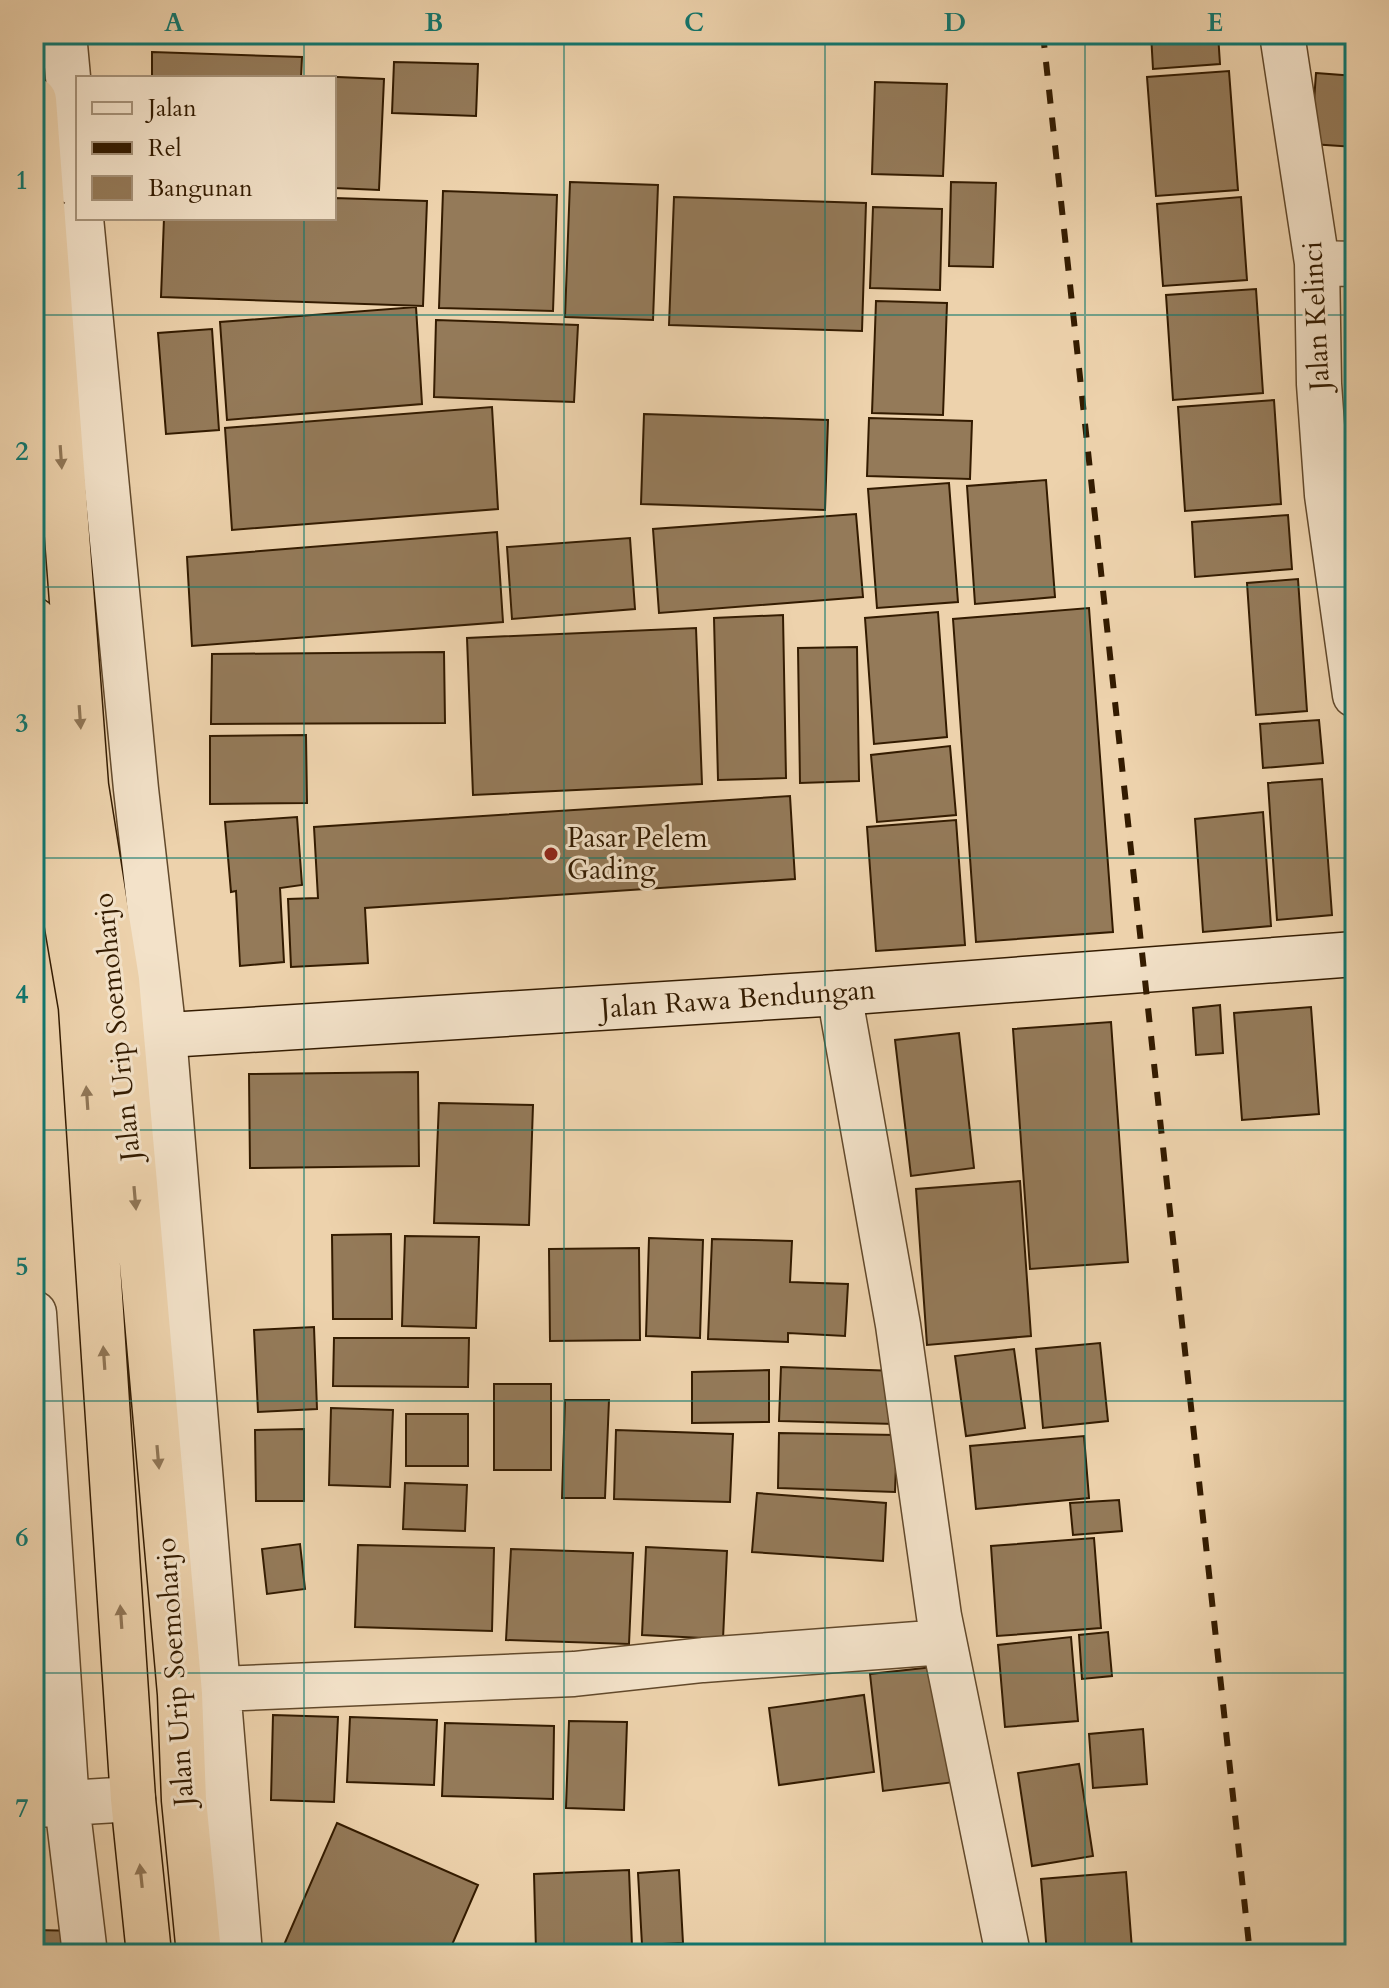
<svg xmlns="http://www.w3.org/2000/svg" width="1389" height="1988" font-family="Cardo,serif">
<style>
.building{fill:#947a59;stroke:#331b00;stroke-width:2}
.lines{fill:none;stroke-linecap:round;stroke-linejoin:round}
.street-casing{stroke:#62492b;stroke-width:47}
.secondary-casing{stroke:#331b00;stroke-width:47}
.highway-casing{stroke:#331b00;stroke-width:47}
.street{stroke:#f3e2c9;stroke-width:44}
.secondary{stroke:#f3e2c9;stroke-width:44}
.highway{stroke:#edd2ac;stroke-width:44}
.rail{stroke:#331b00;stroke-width:6;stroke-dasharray:14 14;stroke-linecap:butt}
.oneway{fill:#907656}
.grid{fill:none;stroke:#0f766e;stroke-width:2;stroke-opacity:0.55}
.poi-dot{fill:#8f2418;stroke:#f3e2c9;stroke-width:3}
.labels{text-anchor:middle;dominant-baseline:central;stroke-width:6;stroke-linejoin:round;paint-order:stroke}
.street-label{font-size:28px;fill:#331b00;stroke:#f3e2c9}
.poi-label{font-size:28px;fill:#331b00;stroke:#f3e2c9;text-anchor:start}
.neatline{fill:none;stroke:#0f766e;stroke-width:3}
.grid-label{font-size:26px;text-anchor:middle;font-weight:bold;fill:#0f766e}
</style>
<rect width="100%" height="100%" fill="#edd2ac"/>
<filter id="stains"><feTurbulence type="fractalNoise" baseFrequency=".0025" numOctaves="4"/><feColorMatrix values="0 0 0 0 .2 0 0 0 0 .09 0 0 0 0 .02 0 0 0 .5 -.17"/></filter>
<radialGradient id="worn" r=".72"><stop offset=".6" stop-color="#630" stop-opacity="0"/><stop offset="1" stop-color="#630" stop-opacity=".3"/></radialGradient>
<path class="building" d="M1151,34H1218L1220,64L1153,69Z
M152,52L302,57L301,78H152Z
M394,62L478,64L476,116L392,113Z
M1229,71L1238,190L1156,196L1147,77Z
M1316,73L1355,76V147L1311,144Z
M314,76L384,79L379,190L334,188V78Z
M875,82L947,84L943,176L872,174Z
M570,182L658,185L653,320L565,317Z
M951,182L996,183L993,267L949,266Z
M443,191L557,195L553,311L439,308Z
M674,197L866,203L862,331L669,325Z
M1241,197L1247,280L1163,286L1157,204Z
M334,198L427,201L423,306L161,297L164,218H334Z
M873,207L942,209L940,290L870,288Z
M1256,289L1263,393L1173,400L1166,295Z
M876,301L947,303L943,415L872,413Z
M416,307L422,404L227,420L220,322Z
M436,320L578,325L574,402L434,397Z
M212,329L219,430L166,434L158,333Z
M1274,400L1281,504L1185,511L1178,407Z
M492,407L498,509L232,530L225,428Z
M644,414L828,420L825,510L641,504Z
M869,418L972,421L970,479L867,476Z
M1046,480L1055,597L975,604L967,486Z
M949,483L958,602L877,608L868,489Z
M856,514L863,597L659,613L653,529Z
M1288,515L1292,569L1195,577L1192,522Z
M497,532L503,622L192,646L187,557Z
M630,538L635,609L512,619L507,547Z
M1298,579L1307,711L1256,715L1247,583Z
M1089,608L1113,932L976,942L953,619Z
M938,612L947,737L874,744L865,618Z
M783,615L786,778L718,780L714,618Z
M696,628L702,784L473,795L467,638Z
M857,647L859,781L800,783L798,648Z
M444,652L445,723L211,724L212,654Z
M1319,720L1323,763L1263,768L1260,724Z
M306,735L307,803L210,804V736Z
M950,746L956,815L877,822L871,755Z
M1322,779L1332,915L1277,920L1268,783Z
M790,796L795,879L365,908L368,963L291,967L288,899L318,898L314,827Z
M1263,812L1271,926L1203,932L1195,819Z
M297,817L302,885L280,888L284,962L240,966L236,891L231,892L225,822Z
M956,820L965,945L876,951L867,827Z
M1220,1005L1223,1053L1196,1055L1193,1008Z
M1311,1007L1319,1114L1242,1120L1234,1013Z
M1111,1022L1128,1262L1030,1269L1013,1029Z
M959,1033L974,1168L911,1176L895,1040Z
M418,1072L419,1166L250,1168L249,1074Z
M439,1103L533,1105L529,1225L434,1223Z
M1020,1181L1031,1336L927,1345L916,1189Z
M391,1234L392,1319H333L332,1235Z
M405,1236L479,1237L476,1328L402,1326Z
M649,1238L703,1240L700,1338L646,1336Z
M712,1239L792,1241L790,1282L848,1284L845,1336L788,1333V1342L708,1339Z
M639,1248L640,1340L550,1341L549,1249Z
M314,1327L317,1409L258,1412L254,1330Z
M334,1338H469L468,1387L333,1386Z
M1100,1343L1108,1421L1043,1428L1036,1349Z
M1014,1349L1025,1428L966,1436L955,1356Z
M781,1367L897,1371L895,1424L779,1421Z
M769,1370V1422L692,1423V1372Z
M494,1384H551V1470H494Z
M565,1400H609L605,1498H562Z
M331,1408L393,1410L390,1487L329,1485Z
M406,1414H468V1466H406Z
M304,1429V1501H256L255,1430Z
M616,1430L733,1434L730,1502L614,1499Z
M779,1433L897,1435L895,1492L778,1488Z
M1084,1436L1089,1498L976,1509L970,1446Z
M405,1483L467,1485L465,1531L403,1529Z
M757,1493L886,1503L883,1561L752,1552Z
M1119,1500L1122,1531L1073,1535L1070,1503Z
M1094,1538L1101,1628L997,1636L991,1546Z
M300,1544L305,1589L267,1594L262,1549Z
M358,1545L494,1548L492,1631L355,1627Z
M646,1547L727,1551L723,1639L642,1635Z
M511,1549L633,1553L629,1644L506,1640Z
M1108,1632L1112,1676L1082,1679L1079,1635Z
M1071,1637L1078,1721L1005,1727L998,1645Z
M942,1666L955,1782L883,1791L870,1674Z
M864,1695L874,1772L779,1785L769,1708Z
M61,1714L62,1787H34V1715Z
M273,1715L338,1717L334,1802L271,1800Z
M350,1717L437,1720L434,1785L347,1782Z
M569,1721L627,1722L624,1810L566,1808Z
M445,1723L554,1726L553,1799L442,1796Z
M1143,1729L1147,1784L1093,1788L1089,1734Z
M1079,1764L1093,1856L1032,1866L1018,1773Z
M337,1823L478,1885L448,1954H280Z
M629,1870L632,1946L536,1951L534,1874Z
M679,1870L683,1943L642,1945L638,1873Z
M1126,1872L1132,1949L1047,1954L1041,1879Z
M34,1930L81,1931L83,1954H34Z"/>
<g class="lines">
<g class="street-casing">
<path id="street" d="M64,34L78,185
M1282,34L1317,263L1319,384L1327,495L1355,695
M81,218L136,789L164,1035L240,1954
M1317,263L1355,264
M839,993L898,1325L939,1616L1008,1954
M34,1313L67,1804L85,1954
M189,1693L219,1689L574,1674L703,1660L944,1642
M34,1805L133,1799"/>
</g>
<g class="secondary-casing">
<path id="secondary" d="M120,1038L839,993L1355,954"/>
</g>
<g class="highway-casing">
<path id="highway" d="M34,100L86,786L117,980L180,1694L184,1800L199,1954
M34,620L48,814L81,1007L133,1799L149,1954"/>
</g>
<use href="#street" class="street"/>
<use href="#secondary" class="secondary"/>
<use href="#highway" class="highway"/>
<path class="rail" d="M1043,34L1250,1954"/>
</g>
<defs><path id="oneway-solid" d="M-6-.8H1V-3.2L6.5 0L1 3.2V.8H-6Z" transform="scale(2)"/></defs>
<g class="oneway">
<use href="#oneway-solid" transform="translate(61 457) rotate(86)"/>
<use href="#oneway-solid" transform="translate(80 717) rotate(86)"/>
<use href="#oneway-solid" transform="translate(87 1098) rotate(-94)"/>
<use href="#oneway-solid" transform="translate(135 1198) rotate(85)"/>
<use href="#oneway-solid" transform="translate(104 1358) rotate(-94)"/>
<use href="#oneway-solid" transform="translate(158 1457) rotate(85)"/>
<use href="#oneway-solid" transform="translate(121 1617) rotate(-94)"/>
<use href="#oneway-solid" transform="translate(141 1876) rotate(-96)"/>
</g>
<path class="grid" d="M304,34V78M564,34V1954M825,34V1954M1085,34V1954M304,218V1954M34,315H1355M34,587H1355M34,858H1355M34,1130H1355M34,1401H1355M34,1673H1355"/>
<circle class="poi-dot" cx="551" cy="854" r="8"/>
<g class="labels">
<g class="street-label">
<text transform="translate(1316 316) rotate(-93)">Jalan Kelinci</text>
<text transform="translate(738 999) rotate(-4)">Jalan Rawa Bendungan</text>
<text transform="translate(117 1027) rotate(-96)">Jalan Urip Soemoharjo</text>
<text transform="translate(175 1672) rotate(-94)">Jalan Urip Soemoharjo</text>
</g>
<g class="poi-label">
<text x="567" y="838">Pasar Pelem<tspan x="567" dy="32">Gading</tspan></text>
</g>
</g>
<rect width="1389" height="1988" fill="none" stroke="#edd2ac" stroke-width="88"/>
<rect x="76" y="76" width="260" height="144" fill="#f3e2c9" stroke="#a69279" stroke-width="2"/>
<rect x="92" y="102" width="40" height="12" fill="#f3e2c9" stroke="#a69279" stroke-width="2"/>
<text x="148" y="116" font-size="24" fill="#331b00">Jalan</text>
<rect x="92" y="142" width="40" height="12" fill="#331b00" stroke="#a69279" stroke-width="2"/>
<text x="148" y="156" font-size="24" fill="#331b00">Rel</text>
<rect x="92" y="176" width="40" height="24" fill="#947a59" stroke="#a69279" stroke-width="2"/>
<text x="148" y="196" font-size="24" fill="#331b00">Bangunan</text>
<rect x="44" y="44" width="1301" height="1900" class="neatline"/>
<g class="grid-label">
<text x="174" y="31">A</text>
<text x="434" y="31">B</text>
<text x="694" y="31">C</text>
<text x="955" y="31">D</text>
<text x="1215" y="31">E</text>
<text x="22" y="189">1</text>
<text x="22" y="460">2</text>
<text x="22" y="732">3</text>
<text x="22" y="1003">4</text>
<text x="22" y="1275">5</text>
<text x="22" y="1546">6</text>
<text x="22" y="1817">7</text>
</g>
<rect width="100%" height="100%" filter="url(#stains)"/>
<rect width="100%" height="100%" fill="url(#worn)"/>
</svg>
